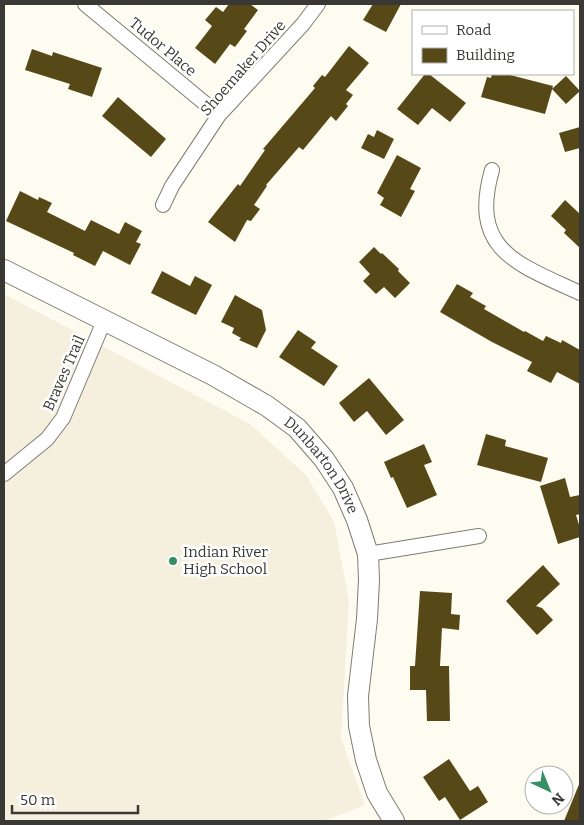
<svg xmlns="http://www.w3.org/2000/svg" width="584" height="825" font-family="Bitter,serif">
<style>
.built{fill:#f5efde}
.building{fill:#574917}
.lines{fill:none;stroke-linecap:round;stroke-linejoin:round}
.street-casing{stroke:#7f7c73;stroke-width:16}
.secondary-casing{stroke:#7f7c73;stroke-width:22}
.street{stroke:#fff;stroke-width:14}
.secondary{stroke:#fff;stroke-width:20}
.poi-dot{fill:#369066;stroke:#fff;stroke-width:2}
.labels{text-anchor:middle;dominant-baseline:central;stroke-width:5;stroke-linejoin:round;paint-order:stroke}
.street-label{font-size:15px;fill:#393834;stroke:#fff}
.poi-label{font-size:15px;fill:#393834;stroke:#fff;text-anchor:start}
</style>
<rect width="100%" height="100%" fill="#fefbf0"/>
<path class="built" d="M4,294L250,424L306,475L334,522L349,601L341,738L365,805L324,821H4Z"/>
<path class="building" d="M229,4H250L258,10L244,29L247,31L235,47L230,44L215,64L195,48L212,26L205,20L216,7L223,12Z
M373,4H401L386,32L363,20Z
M349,46L369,63L346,90L353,95L346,104L348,106L336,121L331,116L303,150L299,147L266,185L267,186L254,205L260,209L251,221L247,220L235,242L208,222L238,184L240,186L265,150L263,149L315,88L313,86L322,75L325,77Z
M32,49L52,56L53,52L102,68L92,97L68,89L70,84L25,70Z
M425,74H429L466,103L450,122L432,108L418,125L397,109Z
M492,74H506L553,86L545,114L481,97L487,77L491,78Z
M566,76L580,91L566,104L552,89Z
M118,97L166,139L151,157L102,116Z
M580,127V148L565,152L559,133Z
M377,130L394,139L384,159L361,148L368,134L374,137Z
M397,155L421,168L410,189L415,191L401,217L380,205L384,198L377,193Z
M20,191L38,200L39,197L52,203L47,212L85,231L91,220L119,234L125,222L142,231L136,242L141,244L130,265L103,251L95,266L73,255L74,253L6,221Z
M565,200L580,214V248L564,233L566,230L551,216Z
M374,247L381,254L382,253L399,269L398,271L410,283L395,298L384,287L376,294L363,281L370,274L359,262Z
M162,271L190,286L195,276L212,285L196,315L151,293Z
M457,284L473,293L470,297L486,306L484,309L524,332L525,331L543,341L546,336L561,343L562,340L580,350V384L557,372L551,383L527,371L532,362L492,342L440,312Z
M235,295L262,310L266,330L257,348L239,340L241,338L232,333L234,328L221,322Z
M298,330L316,342L311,348L338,366L324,386L279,357Z
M369,378L404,420L386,435L367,411L354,422L339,403Z
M486,434L506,440L505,446L548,458L541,482L477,465Z
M424,444L432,462L424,465L437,495L407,508L393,477L391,478L384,462Z
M565,478L570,497L580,495V514L576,515L580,528V537L558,544L540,486Z
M543,565L560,584L536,606L542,608L553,620L537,635L506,601Z
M420,591L452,593L451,614L460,615L459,630L442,628L440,666H449L450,721H427L426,690H410V666H415Z
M449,759L470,791L478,786L488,802L460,820L445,797L439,801L423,777Z
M580,782V821H564Z"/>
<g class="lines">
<g class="street-casing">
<path id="street" d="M85,4L219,115
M492,170C469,251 518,264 580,293
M163,205L172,186L219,115L303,24L318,4
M4,474L47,439L63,418L104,321
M368,554L479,536"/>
</g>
<g class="secondary-casing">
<g id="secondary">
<path id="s1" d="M4,270L213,375L267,406L297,428L324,459L343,488L357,520L368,554L369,580L367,619L358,696L359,726L366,760L377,793L394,821"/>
</g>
</g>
<use href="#street" class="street"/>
<use href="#secondary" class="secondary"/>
</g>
<circle class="poi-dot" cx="173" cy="561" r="5"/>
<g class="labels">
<g class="street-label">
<text transform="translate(163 47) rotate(40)">Tudor Place</text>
<text transform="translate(243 68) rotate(-49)">Shoemaker Drive</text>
<text transform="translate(64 373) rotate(-66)">Braves Trail</text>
<text stroke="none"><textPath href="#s1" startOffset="378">Dunbarton Drive</textPath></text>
</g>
<g class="poi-label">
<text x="183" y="552">Indian River<tspan x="183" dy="17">High School</tspan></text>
</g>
</g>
<rect width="584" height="825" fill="none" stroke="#393834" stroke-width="10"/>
<rect x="412" y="10" width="162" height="65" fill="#ffffff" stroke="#b0afae"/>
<rect x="422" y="26" width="25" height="8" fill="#ffffff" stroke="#b0afae"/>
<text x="456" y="35" font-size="15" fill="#393834">Road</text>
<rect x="422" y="48" width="25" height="15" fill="#574917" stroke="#b0afae"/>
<text x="456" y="60" font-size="15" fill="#393834">Building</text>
<g transform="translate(549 790) rotate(136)"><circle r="24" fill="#ffffff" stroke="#b0afae"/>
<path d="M0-4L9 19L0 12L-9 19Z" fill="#369066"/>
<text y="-8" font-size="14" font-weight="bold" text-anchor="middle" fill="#393834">N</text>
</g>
<path d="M12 805v8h126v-8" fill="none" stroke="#393834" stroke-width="2.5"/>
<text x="20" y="805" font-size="15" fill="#393834" stroke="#ffffff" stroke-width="4" paint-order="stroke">50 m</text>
</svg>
